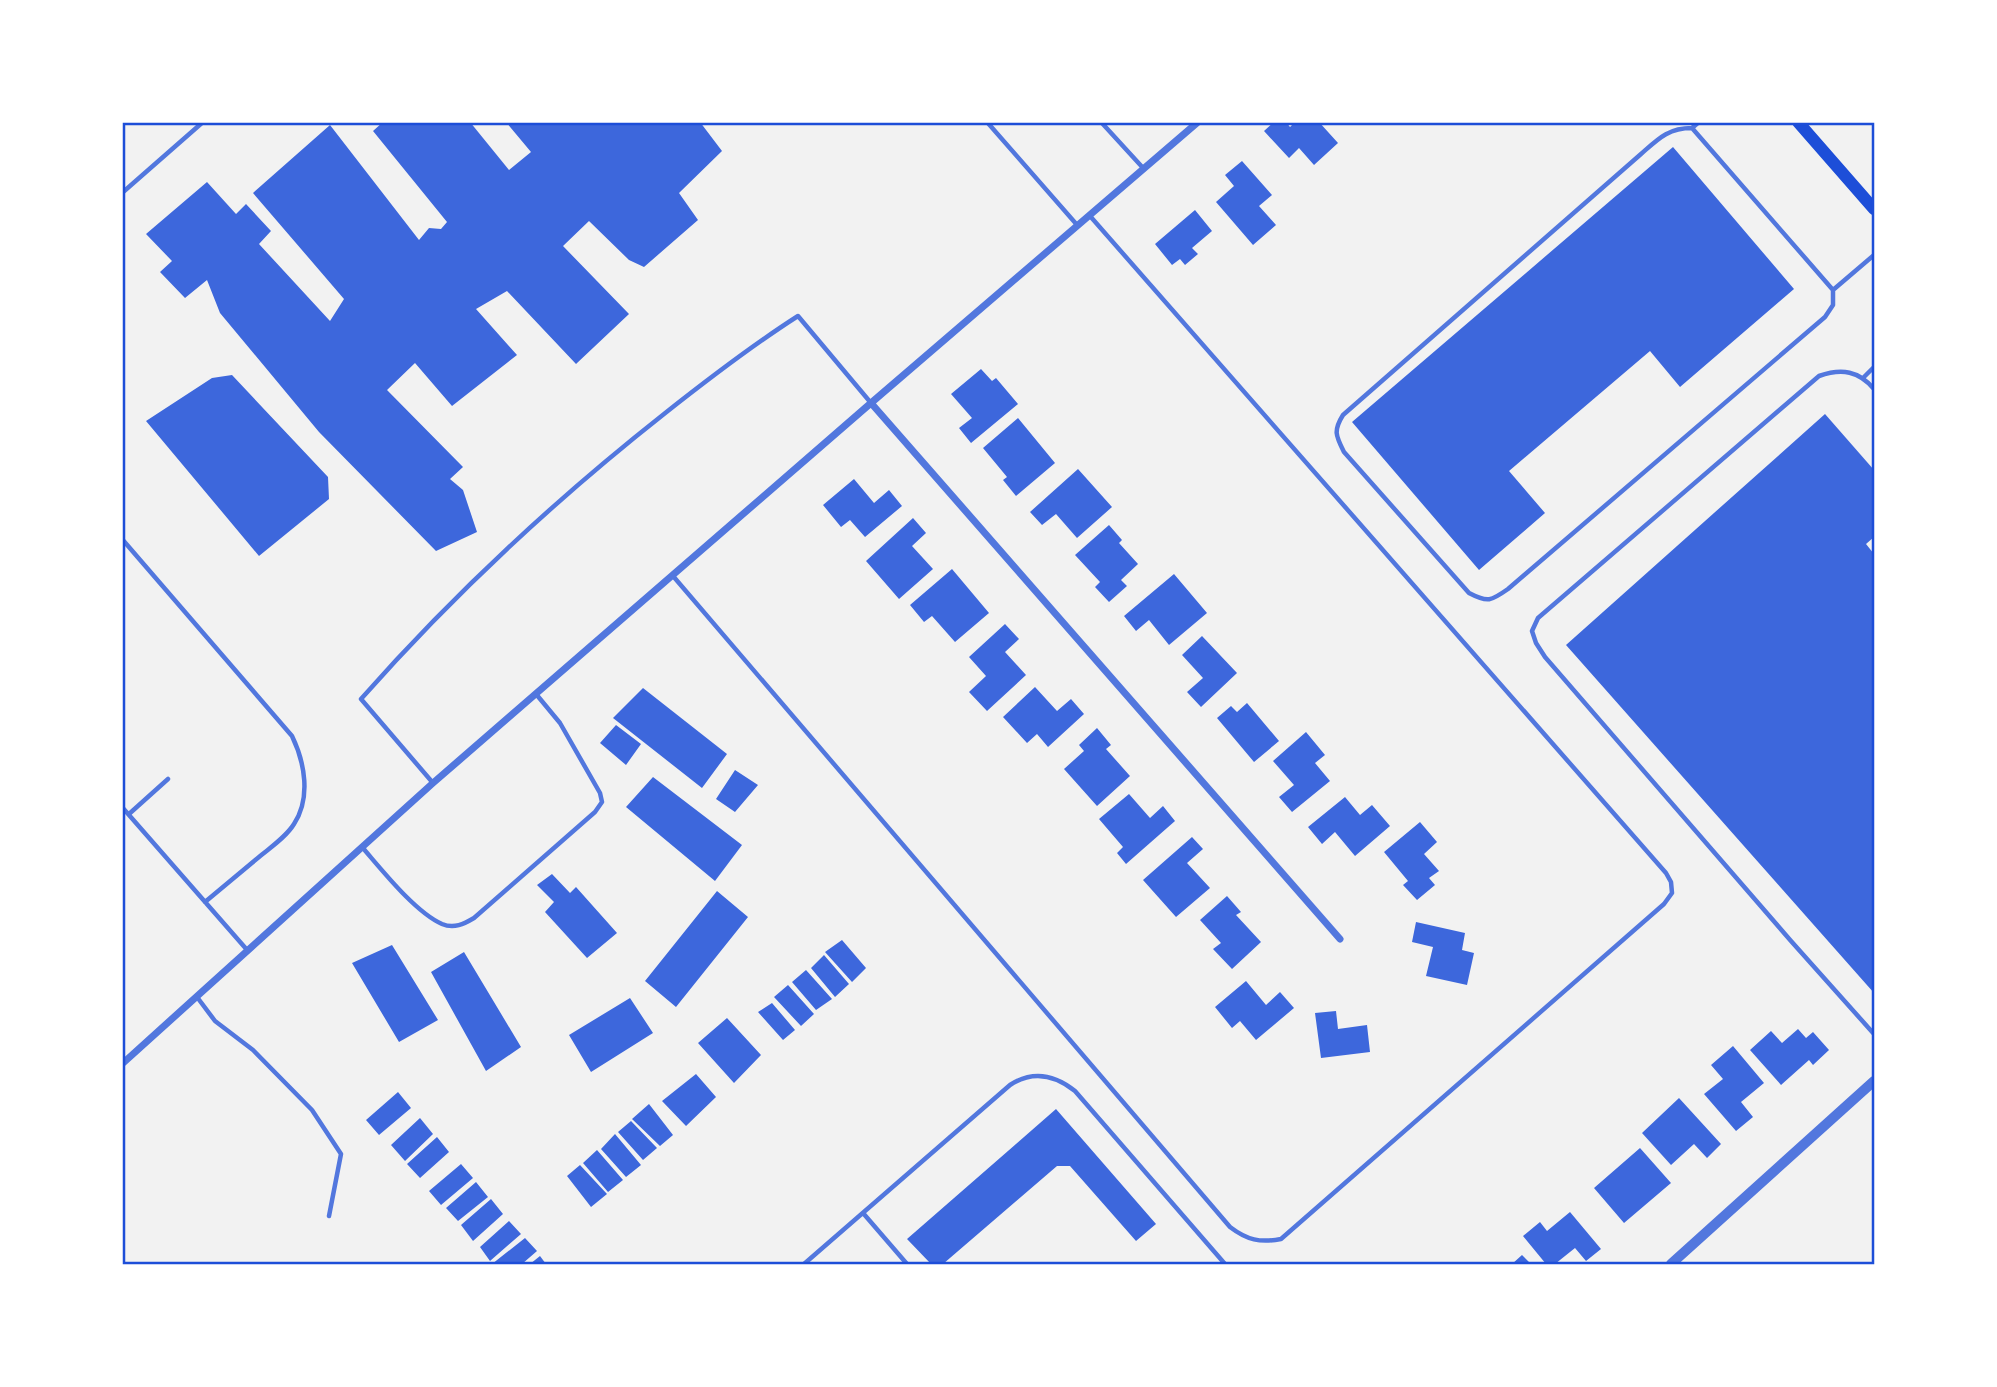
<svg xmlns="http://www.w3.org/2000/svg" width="1997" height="1387" font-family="'Varela Round',sans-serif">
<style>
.building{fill:#3d67dc}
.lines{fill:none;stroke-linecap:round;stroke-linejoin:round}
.service{stroke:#5277de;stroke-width:4.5}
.minor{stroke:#5277de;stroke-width:7}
.tertiary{stroke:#5277de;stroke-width:10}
.secondary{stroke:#1d4ed8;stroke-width:12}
.neatline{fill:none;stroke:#1d4ed8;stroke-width:2.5}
</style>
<rect width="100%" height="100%" fill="#f2f2f2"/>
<path class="building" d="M383,122H470L509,170L531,152L506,122H700L722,151L679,193L698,220L644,267L629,260L589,221L563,246L629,314L576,364L507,291L476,309L517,355L452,406L415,363L387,390L463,467L450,479L463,490L477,532L436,551L319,432L220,313L207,280L185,298L160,272L172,261L146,234L207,182L236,214L246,204L271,231L259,244L330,321L344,299L253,193L330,125L419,240L429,228L441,229L447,222L373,131Z
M1274,122H1286L1290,127L1295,122H1319L1338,143L1314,165L1299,148L1289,158L1264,131Z
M1673,147L1794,289L1680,387L1650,351L1509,471L1545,513L1479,570L1352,422Z
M1242,161L1272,195L1259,206L1276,225L1253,245L1216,202L1234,186L1225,175Z
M1195,210L1212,231L1192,248L1198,254L1185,265L1180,259L1172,265L1155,244Z
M981,369L992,381L996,378L1018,404L971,443L959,428L972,418L951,394Z
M232,375L328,477L329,499L259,556L146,421L212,378Z
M1825,414L1874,470V537L1866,544L1874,554V993L1566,645Z
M1018,418L1055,463L1016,496L1003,480L1007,477L983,448Z
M1078,469L1112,507L1077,538L1056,514L1042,525L1030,512Z
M854,479L874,503L889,490L902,506L865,537L850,520L841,527L823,505Z
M913,518L926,533L912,546L933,569L899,599L866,561Z
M1109,525L1122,540L1119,543L1138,564L1121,580L1127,586L1109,602L1095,587L1100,582L1075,555Z
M952,569L989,613L955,642L932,616L924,622L910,605Z
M1174,574L1207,613L1169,645L1149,620L1136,631L1124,616Z
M1005,624L1019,639L1005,652L1026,675L987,711L969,692L986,676L969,657Z
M1202,636L1237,673L1201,707L1187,692L1203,678L1182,655Z
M1035,687L1057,711L1071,699L1084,714L1048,747L1037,734L1027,743L1003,717Z
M643,688L727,754L702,788L613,718Z
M1247,703L1279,741L1254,762L1217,718L1231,706L1237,712Z
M616,725L641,744L626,765L600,743Z
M1097,728L1111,745L1106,749L1130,776L1097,806L1064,769L1084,751L1079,745Z
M1306,732L1325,755L1315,763L1330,781L1292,812L1279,797L1294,785L1273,761Z
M735,770L758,785L735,812L716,799Z
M653,777L742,845L715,881L626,807Z
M1129,794L1150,818L1163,806L1175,821L1126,864L1117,853L1123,847L1099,819Z
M1345,797L1360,815L1372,805L1390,826L1355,856L1335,832L1322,844L1308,827Z
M1420,822L1437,842L1424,854L1439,871L1429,878L1435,885L1417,900L1403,885L1408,881L1384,852Z
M1192,837L1203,849L1187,863L1210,888L1176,917L1143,880Z
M552,874L570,893L576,887L617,933L587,958L545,912L554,902L537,885Z
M717,891L748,917L676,1007L645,981Z
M1227,896L1241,912L1236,915L1261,942L1232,969L1213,949L1221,943L1200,920Z
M1416,922L1465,933L1462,950L1474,953L1467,985L1426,976L1433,947L1412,942Z
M842,940L866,968L852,982L825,952Z
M392,945L438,1020L399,1042L352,963Z
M464,952L521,1047L486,1071L431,972Z
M824,955L849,984L835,997L811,968Z
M806,970L832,999L816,1010L792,982Z
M1246,981L1266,1005L1280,992L1294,1008L1256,1040L1240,1021L1232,1028L1215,1007Z
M788,985L814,1014L801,1026L774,997Z
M630,998L653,1033L591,1072L569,1035Z
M772,1003L795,1030L783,1040L758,1012Z
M1336,1011L1338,1029L1367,1025L1370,1052L1321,1058L1315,1013Z
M727,1018L761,1055L734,1083L698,1043Z
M1798,1029L1806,1038L1813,1032L1829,1050L1813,1065L1809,1060L1781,1085L1750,1050L1771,1031L1782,1043Z
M1733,1046L1764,1083L1741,1102L1753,1117L1736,1131L1704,1094L1723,1079L1711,1065Z
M696,1074L716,1097L686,1126L662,1101Z
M398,1092L411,1108L379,1135L366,1120Z
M1679,1098L1721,1144L1707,1158L1694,1144L1671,1165L1642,1133Z
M649,1104L673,1135L660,1146L632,1119Z
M1056,1109L1156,1224L1136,1241L1070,1166H1057L943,1264H931L907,1239Z
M420,1118L433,1134L405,1161L391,1145Z
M631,1121L657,1148L643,1160L618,1132Z
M615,1134L641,1165L626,1177L601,1149Z
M437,1137L449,1152L420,1178L407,1164Z
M1640,1148L1671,1183L1624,1223L1594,1188Z
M597,1150L623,1180L608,1192L583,1163Z
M461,1164L473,1178L441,1205L429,1191Z
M580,1165L607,1194L591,1207L567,1176Z
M476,1182L488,1197L458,1221L446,1208Z
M491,1199L503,1214L473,1241L461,1225Z
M1570,1212L1601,1249L1586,1261L1575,1248L1555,1264H1546L1523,1236L1540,1222L1547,1231Z
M509,1221L521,1234L490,1261L480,1247Z
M525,1238L537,1251L522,1264H492Z
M1522,1255L1531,1264H1512Z
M540,1256L546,1264H530Z"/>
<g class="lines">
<path class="service" d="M987,122L1078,226
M1101,122L1144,169
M1692,128L1833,290V305L1825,317L1508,589C1491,601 1488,603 1469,593L1344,452C1336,436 1333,431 1343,415L1641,154C1658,139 1668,128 1692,128L1699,122
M122,193L203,122
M1833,290L1874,255
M1864,377L1874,367
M1874,389C1859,371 1842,368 1819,376L1538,618L1532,631L1536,643L1545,657L1791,941L1874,1034
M122,539L292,736C305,763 311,798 294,824C286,837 271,847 259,857C241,872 223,887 205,902
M673,576L1230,1227C1247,1240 1260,1243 1281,1239L1664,904L1672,893L1671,882L1666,873L1090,216
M433,783L361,699C453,595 555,500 664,414C707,380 751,346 798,316L871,403
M122,807L248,951
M129,814L168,779
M362,847C382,870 415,912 442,924C454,929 464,924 474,918L595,812L602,802L600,793L560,723L536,694
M197,997L215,1021L253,1050L312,1110L341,1154L329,1216
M863,1213L907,1264
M804,1264L1010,1085C1033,1070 1055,1075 1075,1091L1225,1264"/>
<path class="minor" d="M871,403L1340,939
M122,1064L433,783L871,403L1198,122"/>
<path class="tertiary" d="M1671,1264L1874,1081"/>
<path class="secondary" d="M1798,122L1874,209"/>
</g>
<rect width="1997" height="1387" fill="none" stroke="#ffffff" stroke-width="248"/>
<rect x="124" y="124" width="1749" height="1139" class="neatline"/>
</svg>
